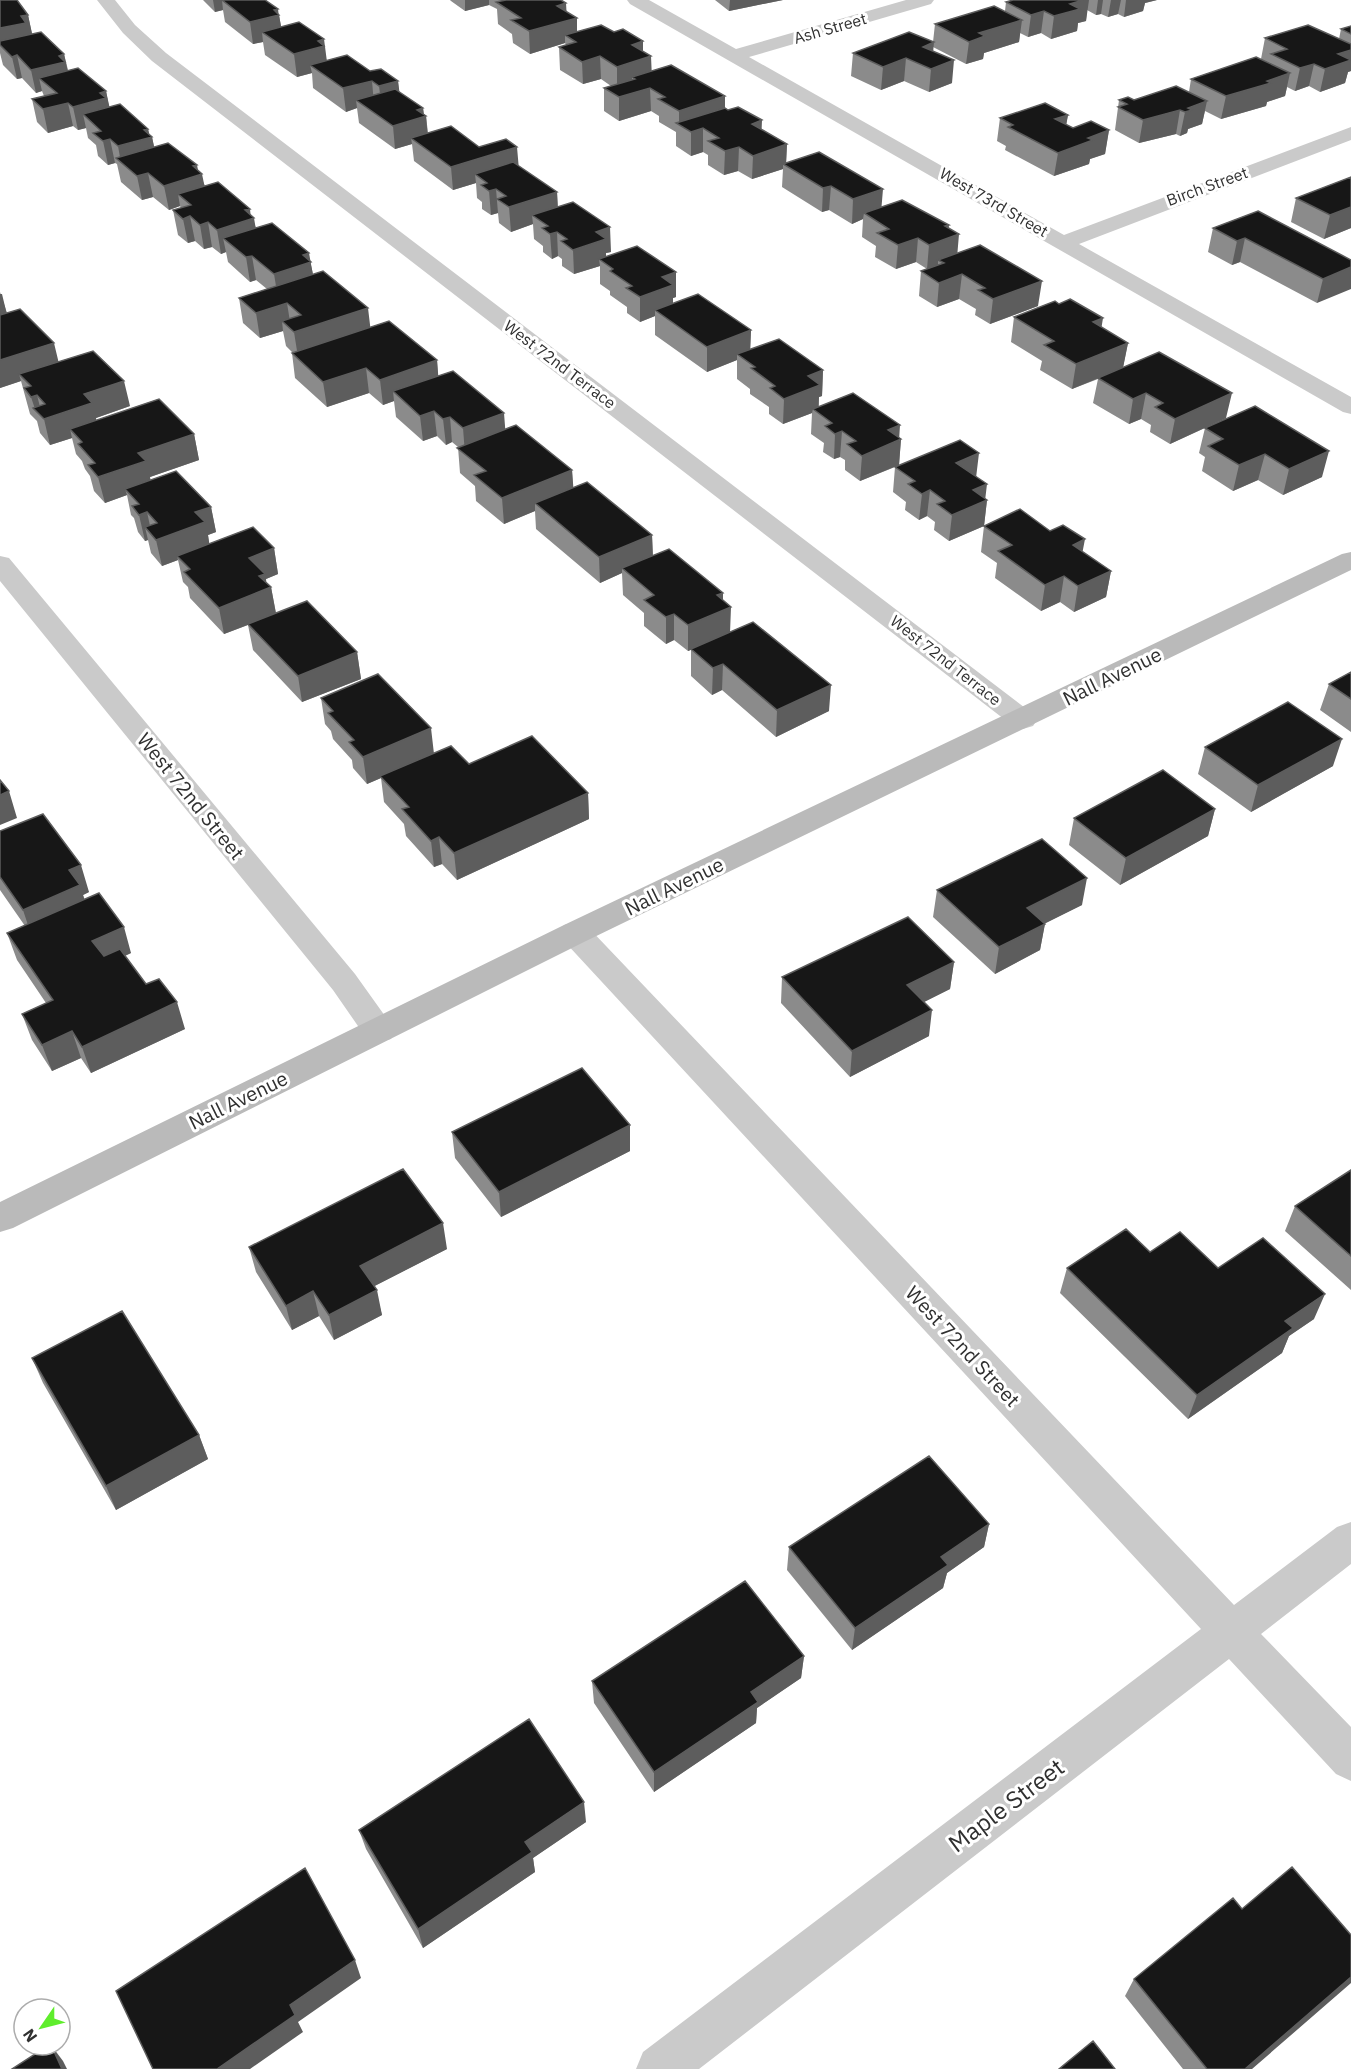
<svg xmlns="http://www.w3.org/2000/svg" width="1351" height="2069" font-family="'IBM Plex Sans',sans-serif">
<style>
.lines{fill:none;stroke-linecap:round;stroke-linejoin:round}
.street{fill:#cacaca;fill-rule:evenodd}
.secondary{fill:#bababa;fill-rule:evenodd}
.wall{fill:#8b8b8b}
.shaded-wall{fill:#5d5d5d}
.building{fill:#171717;stroke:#5d5d5d;stroke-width:1.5}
.labels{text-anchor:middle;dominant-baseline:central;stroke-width:6;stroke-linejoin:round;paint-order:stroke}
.far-street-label{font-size:16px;fill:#303030;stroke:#fff}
.street-label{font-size:20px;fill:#303030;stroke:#fff}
.near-street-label{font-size:24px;fill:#303030;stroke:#fff}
</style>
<rect width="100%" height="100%" fill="#fff"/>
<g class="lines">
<path class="street" d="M97,0H115L135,25L166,53L1033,714L1037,720L1033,726L1023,729L1013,726L152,61L123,33Z
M627,0H649L736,49L906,0H934L931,4L749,57L1064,235L1351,127V140L1079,244L1351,397V414L1343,412L630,4Z
M0,556L9,558L355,974L395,1030L391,1039L379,1042L367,1039L333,990L0,581Z
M575,922L586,925L1234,1605L1337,1527L1351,1522V1564L1261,1634L1351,1727V1781L1336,1774L1229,1659L699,2069H636L643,2052L1201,1629L564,941L559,933L564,925Z"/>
<path class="secondary" d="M1351,552V570L586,941L13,1228L0,1232V1202L564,925L1342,554Z"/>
</g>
<path class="wall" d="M0,0L28,15L32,34L64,54L68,70L106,91L109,107L148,129L149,134L152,137L154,147L198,171L205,186L251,215L256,228L310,261L313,274L370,327L437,360L438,376L505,429L572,470L573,488L652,535L653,556L723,600L730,632L829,711L776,737L722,690L712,695L691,676V650L688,651L674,640L666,644L644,626V613L623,595L622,573L600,583L536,529L535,511L504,524L476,501L475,486L460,473L458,447L452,442L446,445L437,436L423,441L396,417L394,401L383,405L369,393L327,407L295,378L292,353H293L286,346L283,331L260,338L243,323L239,298L267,289L256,280L250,282L228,262L226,252L221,254L212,247L204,249L195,241L188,243L178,235L173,210L181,208L180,206L169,210L153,197L142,200L121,182L117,164L115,163L108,165L98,156L96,145L88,138L86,128L78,130L73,126L48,133L37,122L32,99L44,96L42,91L36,93L22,78L17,79L3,65L0,53Z
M203,0H265L278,9L281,27L327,60L370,71L398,81L399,92L423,108L424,114L426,116L428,133L479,147L518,166L557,192L558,207L611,252L606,253V257L676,272V297L673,298V303L751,330L750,350L823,370L822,396L819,397V406L901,439L899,465L976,476L985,499L987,500L984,526L949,541L934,530L935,522L927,516L919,520L905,510L906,502L893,492L895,467L860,481L845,470V460L840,457L834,459L823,452L824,443L811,434L812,413L783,424L769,414V407L750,394V389L737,379V360L707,372L655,335V316L640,322L627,313V307L610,295V291L600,284V266L574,274L562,266V259L558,256L552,259L543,252V246L534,239L533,224L511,232L499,223L498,213L491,215L482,209V202L477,198L476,183L453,190L414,161L412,144L395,149L359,123L357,108L346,112L313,88L312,73L297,77L265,55L263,42L253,44L225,22L223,10L215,12Z
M450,0H561L567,12L577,18V32H614L643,41V51L651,71L725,108L787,144L786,163L882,207L949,228L957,254L1038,306L990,324L975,315L976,309L959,299L937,307L919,296L921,271L927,269L916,262L896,269L875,257L876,246L862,237L863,219L852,224L829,210L822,212L782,187L783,169L752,179L738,171L724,175L708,165V155L703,152L691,156L676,146V132L659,122V116L651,111L619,121L604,111V88L611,86L601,79L583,84L560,70L559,47L566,45L565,43L530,54L513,43L512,34L498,24L497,9L489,5L465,11L451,1Z
M715,0H783L729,11Z
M1013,0H1157L1145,3L1143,11L1124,17L1118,14L1108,17L1101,14L1096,15L1087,10L1086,21L1078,23L1077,31L1051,39L1041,33L1028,37L1020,33L1019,42L984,53L983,59L966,64L933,47V51L952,83L929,92L904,81L881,90L851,76L853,53L933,42L935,24L1005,11L1006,2Z
M1351,26V71L1348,72L1345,83L1320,92L1309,86L1295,91L1287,87L1285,96L1267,102L1266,106L1221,119L1205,111L1202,124L1188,129L1187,133L1180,136L1176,134L1139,143L1115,130L1119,100H1134L1189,92L1191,79L1261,59L1265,38L1339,39L1341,29Z
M1068,115L1066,124L1073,128L1109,130L1105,154L1090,159L1089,164L1054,176L1005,150L1006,146L997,141L1000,118Z
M1351,177V228L1324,239L1291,222L1296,198Z
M1213,228L1351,260L1317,303L1240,262L1232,265L1208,252Z
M0,292L7,313L58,362L130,406L96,418V420L194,434L199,460L150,477V480L211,507L216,532L208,535L209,544L274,548L278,574L266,579V583L271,587L276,613L357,652L361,679L302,702L253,650L248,625L224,634L190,598L188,587L183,582L178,560L162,566L151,553L148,540L145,541L138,532L134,518L131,515L127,495L105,503L94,491L90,476L85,469L82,461L76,454L72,438L50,445L40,433L37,421L30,414L21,381L0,388Z
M1014,317L1101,327L1128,343L1123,367L1226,418L1322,477L1283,495L1258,480L1233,491L1202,471L1205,457L1199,453L1205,428L1170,444L1150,432L1151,425L1141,419L1129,424L1093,403L1098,379L1072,389L1040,370L1042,361L1011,342Z
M984,526L1050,531L1111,571L1106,597L1074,612L1060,602L1041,611L995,578L997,563L981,552Z
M1351,672V732L1320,710L1329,684Z
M321,698L434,753L469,764L588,793L589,819L457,880L442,864L434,867L406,836L404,824L384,802L381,778L367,784L353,768L352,760L333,739L331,731L325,724Z
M1205,747L1333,766L1251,812L1198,774Z
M1215,809L1208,836L1120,885L1069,845L1074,818Z
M0,831L89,892L83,895L85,900L131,953L125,956L146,984L185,1029L91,1073L81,1058L52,1071L32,1040L22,1014L46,1003L17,960L7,933L25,926L0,890Z
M937,890L1082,905L1045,923L1040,950L995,974L933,917Z
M954,962L950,989L924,1002L929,1036L850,1077L781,1003L782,977Z
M630,1125V1151L501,1217L455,1158L452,1132Z
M1351,1170V1290L1285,1231L1295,1206Z
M249,1247L447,1249L374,1286L382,1315L334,1340L319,1316L292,1330L256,1272Z
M1150,1252L1218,1268L1314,1319L1289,1336L1282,1353L1188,1419L1060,1293L1067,1268Z
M32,1358L199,1435L208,1459L116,1510L43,1383Z
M989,1524L984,1547L947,1573L943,1588L852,1650L787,1570L789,1547Z
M804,1656L801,1678L757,1708L756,1723L654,1792L594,1703L592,1681Z
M586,1822L533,1858L535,1872L423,1948L366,1849L359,1830Z
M1134,1979L1252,2069H1183L1125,1996Z"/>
<path class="shaded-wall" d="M213,0H245H222L223,10L215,12Z
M465,0H489V5L465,11Z
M730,0H783L729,11Z
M1083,0H1089L1086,21L1078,23L1077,31L1051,39L1054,16L1070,4Z
M1098,0H1103L1101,14L1096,15Z
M1111,0H1121L1118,14L1108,17Z
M1126,0H1157L1145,3L1143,11L1124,17Z
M566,3L567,20L577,18V40L565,35V43L530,54L529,31L557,6Z
M278,9V15H279L283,37L262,32L263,42L253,44L250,22Z
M1044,11L1041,33L1028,37L1031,15Z
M28,15L33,38L0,45V28L21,16Z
M1022,20L1019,42L984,53L983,59L966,64L969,42L979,33Z
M324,39L327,62L310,65L312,73L297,77L294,54L318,41Z
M643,41V59L651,56L652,79H635L632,77V85L617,89V67L632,45Z
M934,42L932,65L923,47Z
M1351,50V71L1348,72L1345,83L1320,92L1325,69L1338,54Z
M64,54L69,77L39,78L42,91L36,93L31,70L59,56Z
M17,55L22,78L17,79L12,57Z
M600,56L601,79L583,84L582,62Z
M906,58L904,81L881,90L883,67Z
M954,60L952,83L929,92L931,69Z
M1314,64L1309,86L1295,91L1300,68Z
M1290,73L1285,96L1267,102L1266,106L1221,119L1226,96Z
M372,81L374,104L356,100L357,108L346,112L343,88Z
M398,81L401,104L382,109L379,86Z
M650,88L651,111L619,121V97Z
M106,91L111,114H83L86,128L78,130L73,107L100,93Z
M725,96V120L679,125V111Z
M1207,101L1202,124L1188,129L1187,133L1180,136L1185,112L1188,108Z
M68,103L73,126L48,133L43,109Z
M423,108L424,117L426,116L428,139L411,138L412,144L395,149L393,126L417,110Z
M1180,110L1176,134L1139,143L1143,120Z
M1068,115L1064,138L1055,119Z
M762,120L761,144L752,124Z
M703,128V152L691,156V132Z
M148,129L150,137H152L157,160L121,163L118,146L144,130Z
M1109,130L1105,154L1090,159L1089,164L1054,176L1058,153L1088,138Z
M110,139L115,163L108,165L103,141Z
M787,144L786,165L783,164V169L752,179L753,156Z
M517,147L519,170L475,174L476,183L453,190L451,167Z
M739,147L738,171L724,175L725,151Z
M197,165L199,175L202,174L207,198L178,194L180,206L169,210L164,186L193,166Z
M148,173L153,197L142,200L137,176Z
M831,186L829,210L822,212L823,188Z
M496,189L498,213L491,215L489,191Z
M883,189L881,213H864L863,219L852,224L853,199Z
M557,192L558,216L532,215L533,224L511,232L509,207Z
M1351,207V228L1324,239L1330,215Z
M250,209L251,219L254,218L258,242L223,238L226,252L221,254L217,230L245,210Z
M190,216L195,241L188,243L183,219Z
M208,222L212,247L204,249L200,225Z
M949,225L948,238L959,234L957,258L938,260V265L927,269L929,245L945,226Z
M610,227L611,252L606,253V264L599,259L600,266L574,274L573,250L596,232Z
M557,232L558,256L552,259L550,234Z
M918,238L916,262L896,269L898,245Z
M1245,238L1240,262L1232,265L1237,241Z
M309,253L315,286L278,298L274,274L303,255Z
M252,256L256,280L250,282L246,257Z
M1351,267V289L1317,303L1323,279Z
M676,272V297L673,298V310H655V316L640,322V297L662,277Z
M962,274L959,299L937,307L939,283Z
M1042,281L1038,306L990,324L993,299Z
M0,294H2L8,319L0,321Z
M287,303L291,328L282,321L283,331L260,338L256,313Z
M368,308L371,333L298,357L294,332Z
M1103,318L1099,343L1093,322Z
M751,330L750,355L737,354V360L707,372V347Z
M54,343L60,368L19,374L21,381L0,388V360Z
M1128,343L1123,368L1072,389L1076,364Z
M437,360L439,385L393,391L394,401L383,405L380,380Z
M366,368L369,393L327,407L323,382Z
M823,370L822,396L819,397L818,410L813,409L812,413L783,424L784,399L808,376Z
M124,381L130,406L96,418L98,429H70L72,438L50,445L44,419L84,394Z
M1146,393L1141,419L1129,424L1133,399Z
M1232,393L1226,418L1170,444L1175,419Z
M37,395L43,419L35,409L31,397Z
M434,411L437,436L423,441L420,416Z
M504,413L506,439L465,454L463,428Z
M450,417L452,442L446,445L443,419Z
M900,425L899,441L901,439L899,465L860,481L862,456L888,430Z
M842,431L840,457L834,459L835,434Z
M194,434L199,460L150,477L152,487L125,489L127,495L105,503L98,477L138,453Z
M1329,451L1322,477L1283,495L1289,469Z
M979,453L976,478L956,463Z
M1265,454L1258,480L1233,491L1239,465Z
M572,470L574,496L535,503V511L504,524L502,498Z
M987,484L985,501L987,500L984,526L949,541L952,515L973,490Z
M930,490L927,516L919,520L922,494Z
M211,507L216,532L208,535L210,548L177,556L178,560L162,566L156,540L195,512Z
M147,512L152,535L145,527L148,540L145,541L139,515Z
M652,535L653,561L622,568V573L600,583L599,557Z
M1085,539L1080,565L1073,545Z
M274,548L278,574L266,579L267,589L271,587L276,614L224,634L219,608L249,558Z
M1111,571L1106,597L1074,612L1078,586Z
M1064,576L1060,602L1041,611L1045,585Z
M723,593V610L731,607L730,633L688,651V625L717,595Z
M674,614V640L666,644V617Z
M357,652L361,679L302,702L298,676Z
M723,664L722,690L712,695L713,668Z
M831,685L829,711L776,737L777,710Z
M431,728L434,754L380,776L381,778L367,784L363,757Z
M1342,739L1333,766L1251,812L1258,785Z
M9,791L17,818L0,825V795Z
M588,793L589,819L457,880L454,853Z
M1215,809L1208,836L1120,885L1126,858Z
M439,837L442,864L434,867L431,841Z
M81,865L89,892L83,895L88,912L32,937L23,910L69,870Z
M1087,878L1082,905L1022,935L1027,908Z
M1045,924L1040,950L995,974L999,947Z
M124,927L131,953L100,967L92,941Z
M954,962L950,989L904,1012L907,985Z
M177,1002L185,1029L91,1073L82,1047Z
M932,1010L929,1036L850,1077L852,1051Z
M72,1031L81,1058L52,1071L42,1045Z
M630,1125V1151L501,1217L499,1192Z
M443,1223L447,1249L365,1291L360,1266Z
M377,1290L382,1315L334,1340L329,1315Z
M313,1291L319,1316L292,1330L286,1306Z
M1325,1294L1314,1319L1289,1336L1282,1353L1188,1419L1197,1395L1285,1321Z
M199,1435L208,1459L116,1510L106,1486Z
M989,1524L984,1547L947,1573L943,1588L852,1650L855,1628L941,1557Z
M804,1656L801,1678L757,1708L756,1723L654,1792V1772L751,1692Z
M584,1802L586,1822L533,1858L535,1872L423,1948L418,1929L525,1842Z
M355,1960L361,1978L298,2022L303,2032L250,2069H217L290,2005Z
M1351,1977V1983L1252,2069H1245Z
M51,2045L63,2061L67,2069H62Z"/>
<path class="building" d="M0,0H17L28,15L21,16L26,23L0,28Z
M222,0H265L278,9L274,10L279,15L250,22Z
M506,0H561L566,3L557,6L577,18L529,31L511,20L521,18L496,2Z
M1013,0H1083L1070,4L1080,9L1054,16L1044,11L1031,15L1006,2Z
M994,6L1022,20L979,33L985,36L969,42L935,24Z
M299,22L324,39L318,41L324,46L294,54L262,32Z
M601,25L614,32L623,29L643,41L632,45L651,56L617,67L600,56L582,62L559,47L576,42L565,35Z
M1308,25L1351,44V50L1338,54L1351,60L1325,69L1314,64L1300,68L1271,54L1287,49L1265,38Z
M1351,26V34L1341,29Z
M41,32L64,54L59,56L65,62L31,70L17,55L12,57L0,45V41Z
M909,32L934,42L923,47L954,60L931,69L906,58L883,67L853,53Z
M347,55L370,71L381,69L398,81L379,86L372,81L343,88L310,65Z
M1256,57L1290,73L1267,81L1271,83L1226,96L1191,79Z
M671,65L725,96L679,111L658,99L665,97L650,88L619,97L604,88L635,79L632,77Z
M78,68L106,91L100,93L106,98L73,107L68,103L43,109L32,99L57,93L39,78Z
M1176,86L1207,101L1188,108L1192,110L1185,112L1180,110L1143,120L1118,107L1127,104L1119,100L1128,97L1134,100Z
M395,89L423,108L417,110L426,116L393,126L356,100Z
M1045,103L1068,115L1055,119L1073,128L1091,121L1109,130L1088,138L1093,140L1058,153L1008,127L1013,125L1000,118Z
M120,104L148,129L144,130L152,137L118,146L110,139L103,141L93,133L101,131L83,114Z
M738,107L762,120L752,124L787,144L753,156L739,147L725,151L708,141L719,138L703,128L691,132L676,123L725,108L728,110Z
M451,126L479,147L506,139L517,147L451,167L411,138Z
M168,143L197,165L193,166L202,174L164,186L148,173L137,176L116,158Z
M819,152L883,189L853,199L831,186L823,188L783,164Z
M513,162L557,192L509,207L497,199L506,196L496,189L489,191L481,185L487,183L475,174Z
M1351,177V207L1330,215L1296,198Z
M218,182L250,209L245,210L254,218L217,230L208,222L200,225L190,216L183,219L173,210L191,205L178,194Z
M902,200L949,225L945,226L959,234L929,245L918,238L898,245L877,233L889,229L864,213Z
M573,202L610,227L596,232L606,239L573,250L561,241L567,239L557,232L550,234L542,228L548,226L532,215Z
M1258,211L1351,260V267L1323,279L1245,238L1237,241L1213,228Z
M272,223L309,253L303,255L311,262L274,274L252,256L246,257L223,238Z
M980,245L1042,281L993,299L978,290L985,288L962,274L939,283L921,271L944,263L938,260Z
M637,246L676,272L662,277L673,285L640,297L626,288L632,286L610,271L613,269L599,259Z
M323,271L368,308L294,332L282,321L301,315L287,303L256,313L239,298Z
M698,294L751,330L707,347L655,310Z
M1070,299L1103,318L1093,322L1128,343L1076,364L1044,345L1054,341L1014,317L1055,301L1059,304Z
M20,309L54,343L0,360V315Z
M389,321L437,360L380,380L366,368L323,382L292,353Z
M779,339L823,370L808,376L820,385L784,399L770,388L775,386L751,368L755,367L737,354Z
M93,351L124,381L84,394L92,403L44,419L33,408L45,404L37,395L31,397L24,388L31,386L19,374Z
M1159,352L1232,393L1175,419L1155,407L1163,403L1146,393L1133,399L1098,378Z
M453,371L504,413L463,428L450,417L443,419L434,411L420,416L393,391Z
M853,393L900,425L888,430L901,439L862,456L847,444L856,441L842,431L835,434L825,426L832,423L813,409Z
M159,399L194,434L138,453L146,461L98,477L88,465L95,463L78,444L82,442L70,429Z
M1255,406L1329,451L1289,469L1265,454L1239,465L1208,446L1223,439L1205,428Z
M516,425L572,470L502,498L474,475L486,471L457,448Z
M960,440L979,453L956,463L987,484L973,490L987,500L952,515L937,504L945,501L930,490L922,494L908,484L915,481L895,467Z
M176,471L211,507L195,512L205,522L156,540L145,527L157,523L147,512L139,515L132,506L139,504L125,489Z
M587,482L652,535L599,557L535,503Z
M1020,509L1050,531L1063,525L1085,539L1073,545L1111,571L1078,586L1064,576L1045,585L998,551L1012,545L984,526Z
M253,527L274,548L249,558L265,574L259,576L271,587L219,608L184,572L190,569L177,556Z
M669,549L723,593L717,595L731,607L688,625L674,614L666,617L644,600L654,595L622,568Z
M307,601L357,652L298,676L248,624Z
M753,622L831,685L777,710L723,664L713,668L691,649Z
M1351,672V699L1329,684Z
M378,674L431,728L363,757L349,742L354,740L328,713L333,711L321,698Z
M1288,702L1342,739L1258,785L1205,747Z
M532,736L588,793L454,853L439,837L431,841L402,809L409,807L380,776L451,746L469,764Z
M1163,770L1215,809L1126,858L1074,818Z
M0,780L9,791L0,795Z
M43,814L81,865L69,870L80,885L23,910L0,877V831Z
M1042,839L1087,878L1027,908L1045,924L999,947L937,890Z
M99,893L124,927L92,941L104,956L120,949L146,984L159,979L177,1002L82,1047L72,1031L42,1045L22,1014L53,1000L7,933Z
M908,917L954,962L907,985L932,1010L852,1051L782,977Z
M582,1068L630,1125L499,1192L452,1132Z
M403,1169L443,1223L360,1266L377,1290L329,1315L313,1291L286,1306L249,1247Z
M1351,1170V1256L1295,1206Z
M1126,1229L1150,1252L1180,1232L1218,1268L1263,1238L1325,1294L1285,1321L1293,1328L1197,1395L1067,1268Z
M122,1311L199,1435L106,1486L32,1358Z
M929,1456L989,1524L941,1557L948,1565L855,1628L789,1547Z
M745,1581L804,1656L751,1692L758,1702L654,1772L592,1681Z
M529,1719L584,1802L525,1842L532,1852L418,1929L359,1830Z
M1292,1867L1351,1935V1977L1245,2069H1207L1134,1979L1233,1898L1242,1909Z
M305,1868L355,1960L290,2005L295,2015L217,2069H153L116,1991Z
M1093,2041L1115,2069H1059Z
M49,2045H51L62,2069H12Z"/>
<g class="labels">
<g class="far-street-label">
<text transform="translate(830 28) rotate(-16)">Ash Street</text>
<text transform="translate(1207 186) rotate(-20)">Birch Street</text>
<text transform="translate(994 202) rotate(30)">West 73rd Street</text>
<text transform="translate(560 364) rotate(37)">West 72nd Terrace</text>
<text transform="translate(946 660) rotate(38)">West 72nd Terrace</text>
</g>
<g class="street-label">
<text transform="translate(1112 676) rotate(-26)">Nall Avenue</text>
<text transform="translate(191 796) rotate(51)">West 72nd Street</text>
<text transform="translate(674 886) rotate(-26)">Nall Avenue</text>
<text transform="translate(238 1100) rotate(-26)">Nall Avenue</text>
<text transform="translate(963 1346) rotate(47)">West 72nd Street</text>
</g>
<g class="near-street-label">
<text transform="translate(1006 1805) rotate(-37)">Maple Street</text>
</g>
</g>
<g transform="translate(42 2027) rotate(235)"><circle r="28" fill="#ffffff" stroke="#acacac" stroke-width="1.5"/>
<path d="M0-4.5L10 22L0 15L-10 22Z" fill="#5fed2c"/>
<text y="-9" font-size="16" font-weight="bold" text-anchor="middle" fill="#303030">N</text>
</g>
</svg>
